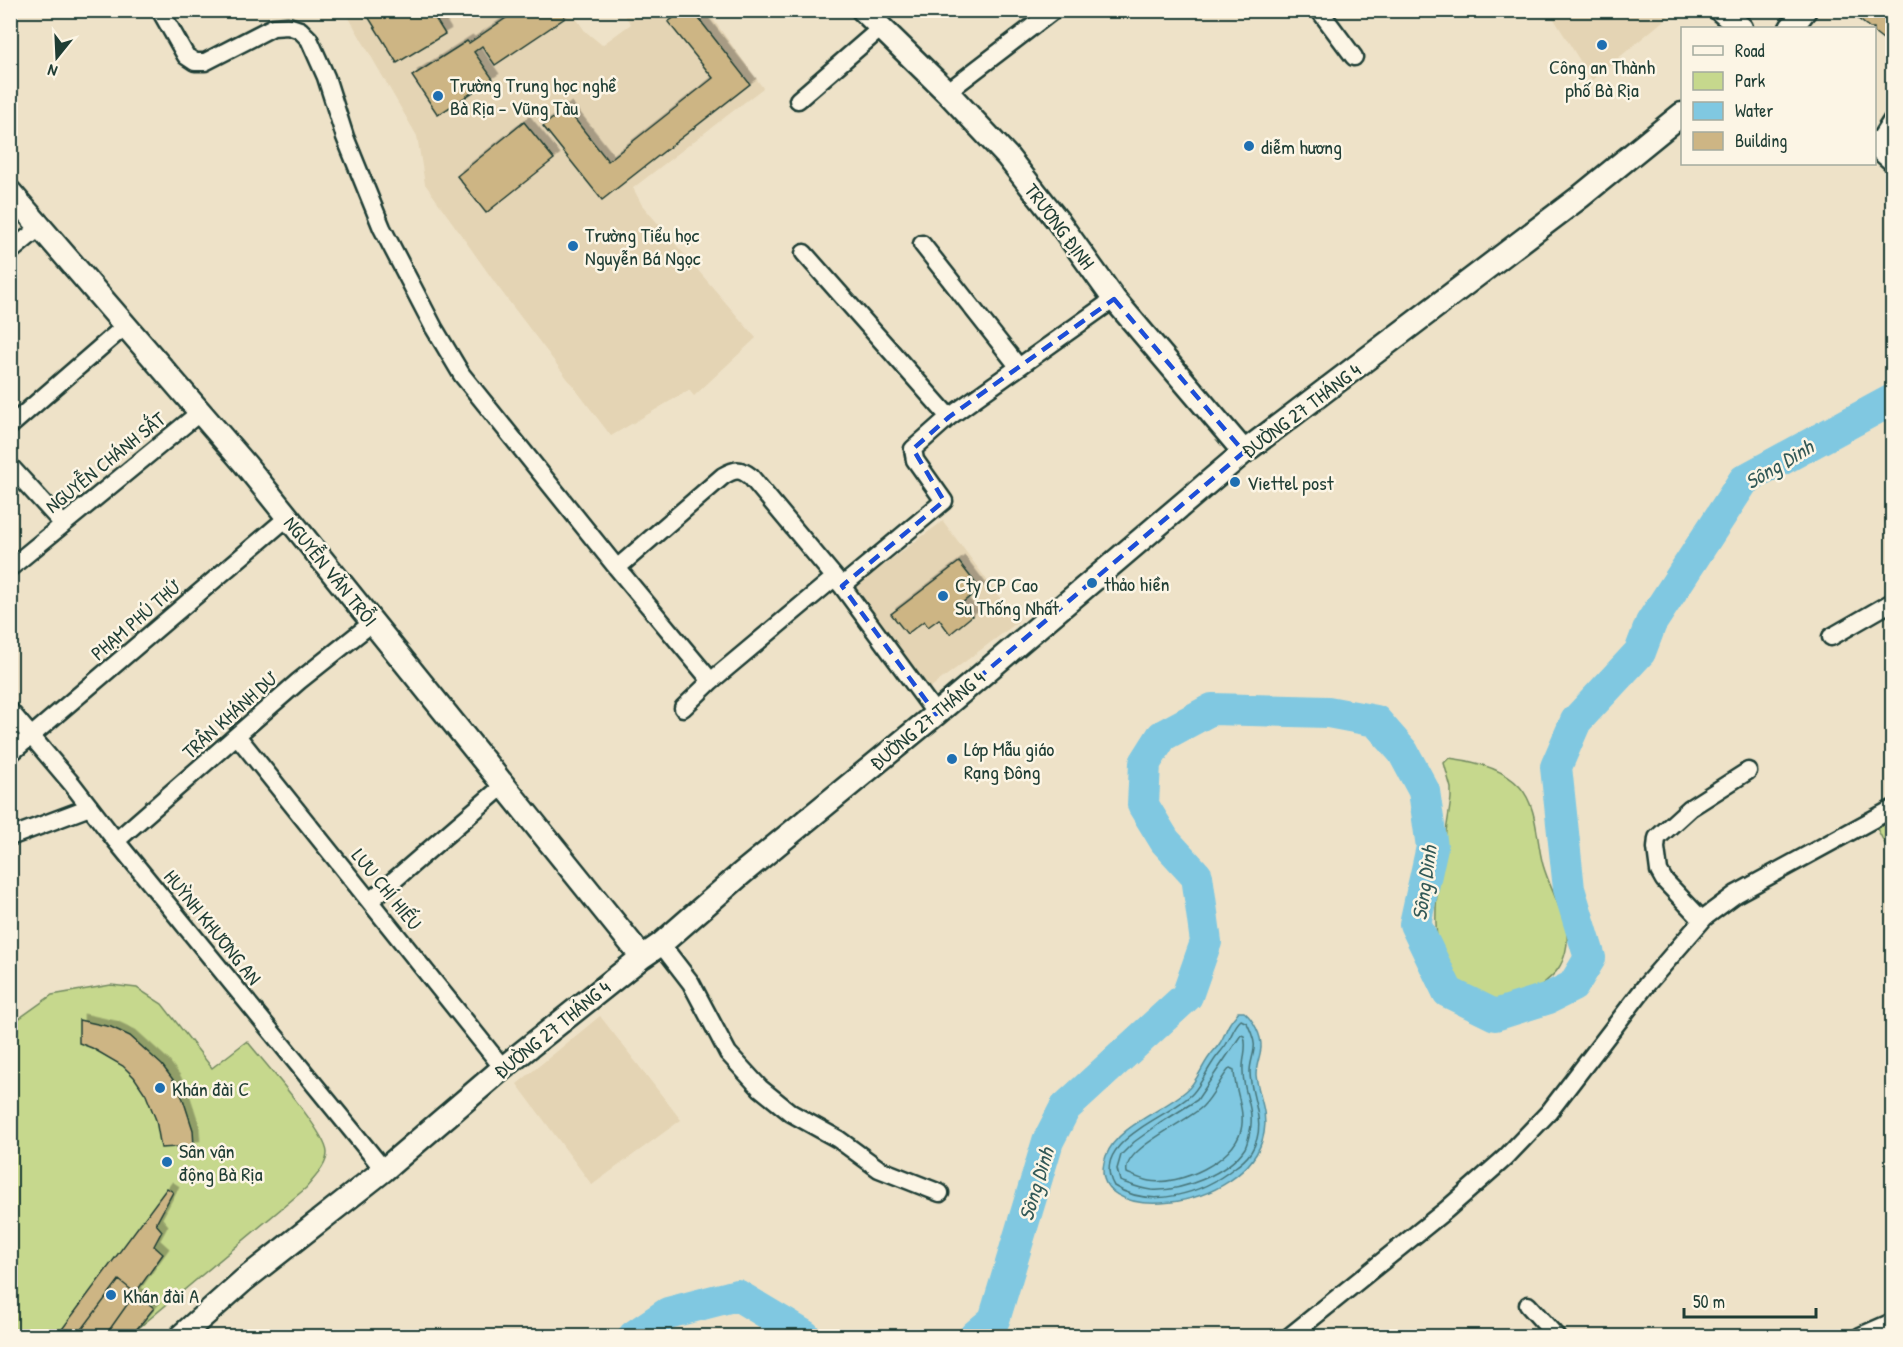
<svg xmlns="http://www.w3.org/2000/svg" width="1903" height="1347" font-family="'Patrick Hand',sans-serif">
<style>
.built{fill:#e4d4b4}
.green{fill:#c6d88d;stroke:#728a60;stroke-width:1.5}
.water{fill:#80c8e1;stroke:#59909c;stroke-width:1.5}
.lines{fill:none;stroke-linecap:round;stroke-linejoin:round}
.shore{stroke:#467579;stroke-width:1.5}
.river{stroke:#80c8e1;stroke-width:32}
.building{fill:#cdb584;stroke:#1f3d34;stroke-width:1.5;filter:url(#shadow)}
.street-casing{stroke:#1f3d34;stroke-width:21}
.secondary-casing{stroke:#1f3d34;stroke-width:27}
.street{stroke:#fcf5e5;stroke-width:16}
.secondary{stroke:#fcf5e5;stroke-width:22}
.marked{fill:none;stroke:#1d4ed8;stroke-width:4.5;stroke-dasharray:12 8;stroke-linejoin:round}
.poi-dot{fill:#1f6fb2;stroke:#fcf5e5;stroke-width:2}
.labels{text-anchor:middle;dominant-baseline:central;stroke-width:5;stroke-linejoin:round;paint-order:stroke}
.poi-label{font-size:20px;fill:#1f3d34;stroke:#fcf5e5;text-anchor:start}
.street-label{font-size:20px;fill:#1f3d34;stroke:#fcf5e5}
.water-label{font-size:21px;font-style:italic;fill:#325957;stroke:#fcf5e5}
</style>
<defs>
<filter id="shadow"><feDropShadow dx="5.5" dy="-5.5" stdDeviation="0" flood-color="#0004"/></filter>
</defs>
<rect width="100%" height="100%" fill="#eee2c8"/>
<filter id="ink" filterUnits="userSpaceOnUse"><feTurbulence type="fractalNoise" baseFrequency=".0167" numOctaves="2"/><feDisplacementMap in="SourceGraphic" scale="12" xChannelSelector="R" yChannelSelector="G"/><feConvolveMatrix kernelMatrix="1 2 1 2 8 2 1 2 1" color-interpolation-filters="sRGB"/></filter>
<g filter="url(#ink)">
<path class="built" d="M345,11H571L585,31L602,45L631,24L621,11H707L763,88L633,188L642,205L756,338L694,396L689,390L611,436L498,287L425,184L417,136Z
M1549,11H1675L1592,80Z
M943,521L1018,622L927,690L851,589Z
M600,1016L681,1120L592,1185L517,1084Z"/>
<path class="green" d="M1449,758C1473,761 1503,768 1520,787C1538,807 1536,840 1543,865C1549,886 1564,913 1567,934C1568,945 1565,959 1558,969C1553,977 1526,998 1516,1003C1509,1006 1501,1005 1494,1005C1482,1004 1470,999 1461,991C1415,948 1445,853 1451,798V788L1444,763Z
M1892,810V857L1872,819Z
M111,985L137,988L162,1004L212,1068L247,1041C262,1060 327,1133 327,1153C327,1166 314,1178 306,1188L129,1336H11L10,1025L52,995Z"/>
<path class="water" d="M1238,1012H1244C1253,1019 1262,1036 1261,1048C1260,1057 1256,1065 1256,1075C1258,1095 1268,1111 1264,1133C1249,1214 1079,1229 1106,1156C1117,1126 1163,1111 1186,1091C1196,1083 1201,1068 1209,1057C1212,1052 1217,1048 1220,1043C1224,1037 1226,1029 1230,1023C1232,1019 1236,1016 1238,1012Z"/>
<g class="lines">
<path class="shore" d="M1241,1020L1247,1023C1250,1030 1256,1041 1254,1049C1253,1057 1250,1063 1250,1072C1250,1099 1269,1124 1251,1152C1247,1158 1240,1164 1234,1168C1203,1193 1151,1210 1114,1186C1088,1141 1171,1117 1193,1093C1201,1084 1206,1072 1213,1062C1217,1055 1223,1050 1227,1043C1232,1035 1234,1026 1241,1020Z
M1241,1035L1244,1036C1248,1049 1242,1058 1243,1072C1243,1092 1255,1110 1250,1131C1249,1136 1247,1144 1245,1148C1228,1174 1180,1192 1151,1190C1141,1189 1129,1184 1120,1181L1117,1169L1121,1155L1134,1142L1159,1124L1197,1100Z
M1230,1068L1234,1070C1234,1090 1246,1110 1241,1130C1234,1161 1180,1186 1149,1181C1142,1180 1134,1176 1127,1173C1121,1149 1188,1122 1203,1106C1214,1095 1220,1079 1230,1068Z"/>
<path class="river" d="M634,1336L668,1313L737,1295L805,1336
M975,1336L994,1320L1048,1141L1065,1108L1187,996L1206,942L1197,876L1165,841L1143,805L1145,763L1162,736L1212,709L1328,712L1376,721L1403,752L1424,791L1432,847L1415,924L1448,992L1495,1015L1549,998L1573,986L1590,958L1569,889L1556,767L1576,721L1640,652L1651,623L1744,480L1892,400"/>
</g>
<path class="building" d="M364,10H430L445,34L397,63Z
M518,10H560L565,18L495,65L482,46L474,52L493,79L438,115L412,76L467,41L469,43Z
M672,10H681L685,14L692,10L750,84L602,200L543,126L566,108L608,161L713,78L668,22L676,16Z
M1863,10H1892V46L1874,32V28H1870L1857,18Z
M524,122L554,159L486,213L457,176Z
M959,562L980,589L962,603L972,616L950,634L939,619L928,627L924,621L907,634L891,614Z
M79,1020L111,1027L130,1036L162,1065L174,1081L183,1099L193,1130L194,1146L161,1148L156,1120L146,1095L134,1077L123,1066L92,1048L79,1043Z
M167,1188L173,1192L156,1224L162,1231L154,1246L163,1254L105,1336H57Z
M119,1280L154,1308L131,1336H77Z"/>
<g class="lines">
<g class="street-casing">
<path id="street" d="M160,10L186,56L195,62H205L273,27L288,26L300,30L309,39L326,77L345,137L382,228L434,328L462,375L617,568L711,681L683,708
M1319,10L1354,57
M947,92L1054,10
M798,100L881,28
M1876,145L1892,120
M922,244L1018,366
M10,252L40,227
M804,253L949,417
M10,426L125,326
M10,466L62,523
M10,568L199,413
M617,568L723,476C735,469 740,468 751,477L842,586L936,714
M842,586L944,501L915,460L913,449L949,417L1114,299
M1831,637L1892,602
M711,681L834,578
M10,711L72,784L116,841L384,1170
M238,737L503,1068
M10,754L288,517
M10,837L90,807
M116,841L299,681L372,623
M370,901L504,785
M1702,920L1664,880L1659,871L1656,848L1657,838L1690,808L1748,771
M661,944L691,983L728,1053L760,1088L791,1113L838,1139L879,1169L940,1193
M1528,1305L1556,1336
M1290,1336L1446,1210L1505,1158L1549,1112L1647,984L1705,917L1736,894L1892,809
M1860,1336L1892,1322"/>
</g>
<g class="secondary-casing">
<path id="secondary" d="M863,10L947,92L1007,156L1058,221L1114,299L1244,452
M1720,10L1741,28
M1791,28L1805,10
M1874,143L1892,159
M10,192L245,464L642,957
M181,1336L244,1280L384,1170L503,1068L642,957L661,944L741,874L936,714L1244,452L1580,197L1682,114"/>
</g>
<use href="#street" class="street"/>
<use href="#secondary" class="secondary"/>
</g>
</g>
<path class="marked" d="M1114,299L1244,452L936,714L842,586L944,501L913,449L949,417Z"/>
<g class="poi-dot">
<circle cx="1602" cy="45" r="6"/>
<circle cx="438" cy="96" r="6"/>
<circle cx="1249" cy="146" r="6"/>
<circle cx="573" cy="246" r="6"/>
<circle cx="1235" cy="482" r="6"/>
<circle cx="1092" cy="583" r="6"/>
<circle cx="943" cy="596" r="6"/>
<circle cx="952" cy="759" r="6"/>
<circle cx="160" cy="1088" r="6"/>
<circle cx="167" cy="1162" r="6"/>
<circle cx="111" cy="1295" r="6"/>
</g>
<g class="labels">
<g class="poi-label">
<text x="1602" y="66" text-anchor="middle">Công an Thành<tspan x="1602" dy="23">phố Bà Rịa</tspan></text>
<text x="450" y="84">Trường Trung học nghề<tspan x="450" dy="23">Bà Rịa - Vũng Tàu</tspan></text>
<text x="1261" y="146">diễm hương</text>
<text x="585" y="234">Trường Tiểu học<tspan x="585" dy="23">Nguyễn Bá Ngọc</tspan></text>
<text x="1247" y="482">Viettel post</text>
<text x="1104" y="583">thảo hiền</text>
<text x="955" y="584">Cty CP Cao<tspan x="955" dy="23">Su Thống Nhất</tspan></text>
<text x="964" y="748">Lớp Mẫu giáo<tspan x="964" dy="23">Rạng Đông</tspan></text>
<text x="172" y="1088">Khán đài C</text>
<text x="179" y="1150">Sân vận<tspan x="179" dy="23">động Bà Rịa</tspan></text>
<text x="123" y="1295">Khán đài A</text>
</g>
<g class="street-label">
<text transform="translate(1060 226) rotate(53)">TRƯƠNG ĐỊNH</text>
<text transform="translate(1301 410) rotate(-37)">ĐƯỜNG 27 THÁNG 4</text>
<text transform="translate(105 462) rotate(-39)">NGUYỄN CHÁNH SẮT</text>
<text transform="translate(331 571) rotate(51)">NGUYỄN VĂN TRỖI</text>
<text transform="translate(135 620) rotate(-41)">PHẠM PHÚ THỨ</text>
<text transform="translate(229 715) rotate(-42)">TRẦN KHÁNH DƯ</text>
<text transform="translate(927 720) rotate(-40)">ĐƯỜNG 27 THÁNG 4</text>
<text transform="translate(387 889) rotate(51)">LƯU CHÍ HIẾU</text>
<text transform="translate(213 927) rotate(51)">HUỲNH KHƯƠNG AN</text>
<text transform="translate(552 1029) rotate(-39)">ĐƯỜNG 27 THÁNG 4</text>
</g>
<g class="water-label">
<text transform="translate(1779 464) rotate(-31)">Sông Dinh</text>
<text transform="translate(1424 883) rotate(-82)">Sông Dinh</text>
<text transform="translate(1036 1184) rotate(-73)">Sông Dinh</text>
</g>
</g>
<rect width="1903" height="1347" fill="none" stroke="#fcf5e5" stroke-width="36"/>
<rect x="18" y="18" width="1867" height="1311" fill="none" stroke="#1f3d34" stroke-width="2" filter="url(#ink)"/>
<rect x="1681" y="27" width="195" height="138" fill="#fcf5e5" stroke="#a4ab9e" stroke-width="1.5"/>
<rect x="1693" y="46" width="30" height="9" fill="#fcf5e5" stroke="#a4ab9e" stroke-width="1.5"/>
<text x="1735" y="57" font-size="18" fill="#1f3d34">Road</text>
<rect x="1693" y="72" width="30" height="18" fill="#c6d88d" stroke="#a4ab9e" stroke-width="1.5"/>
<text x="1735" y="87" font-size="18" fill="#1f3d34">Park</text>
<rect x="1693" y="102" width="30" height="18" fill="#80c8e1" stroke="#a4ab9e" stroke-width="1.5"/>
<text x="1735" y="117" font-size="18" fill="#1f3d34">Water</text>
<rect x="1693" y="132" width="30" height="18" fill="#cdb584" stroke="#a4ab9e" stroke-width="1.5"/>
<text x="1735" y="147" font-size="18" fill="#1f3d34">Building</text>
<g transform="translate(57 57) rotate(198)" stroke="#fcf5e5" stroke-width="4.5" paint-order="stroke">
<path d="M0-4.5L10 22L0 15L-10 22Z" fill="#1f3d34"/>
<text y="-9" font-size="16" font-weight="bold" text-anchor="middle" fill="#1f3d34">N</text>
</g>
<path d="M1684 1308v9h132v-9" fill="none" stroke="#1f3d34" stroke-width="3"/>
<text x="1693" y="1308" font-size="18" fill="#1f3d34" stroke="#fcf5e5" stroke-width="4.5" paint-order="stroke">50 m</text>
</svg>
